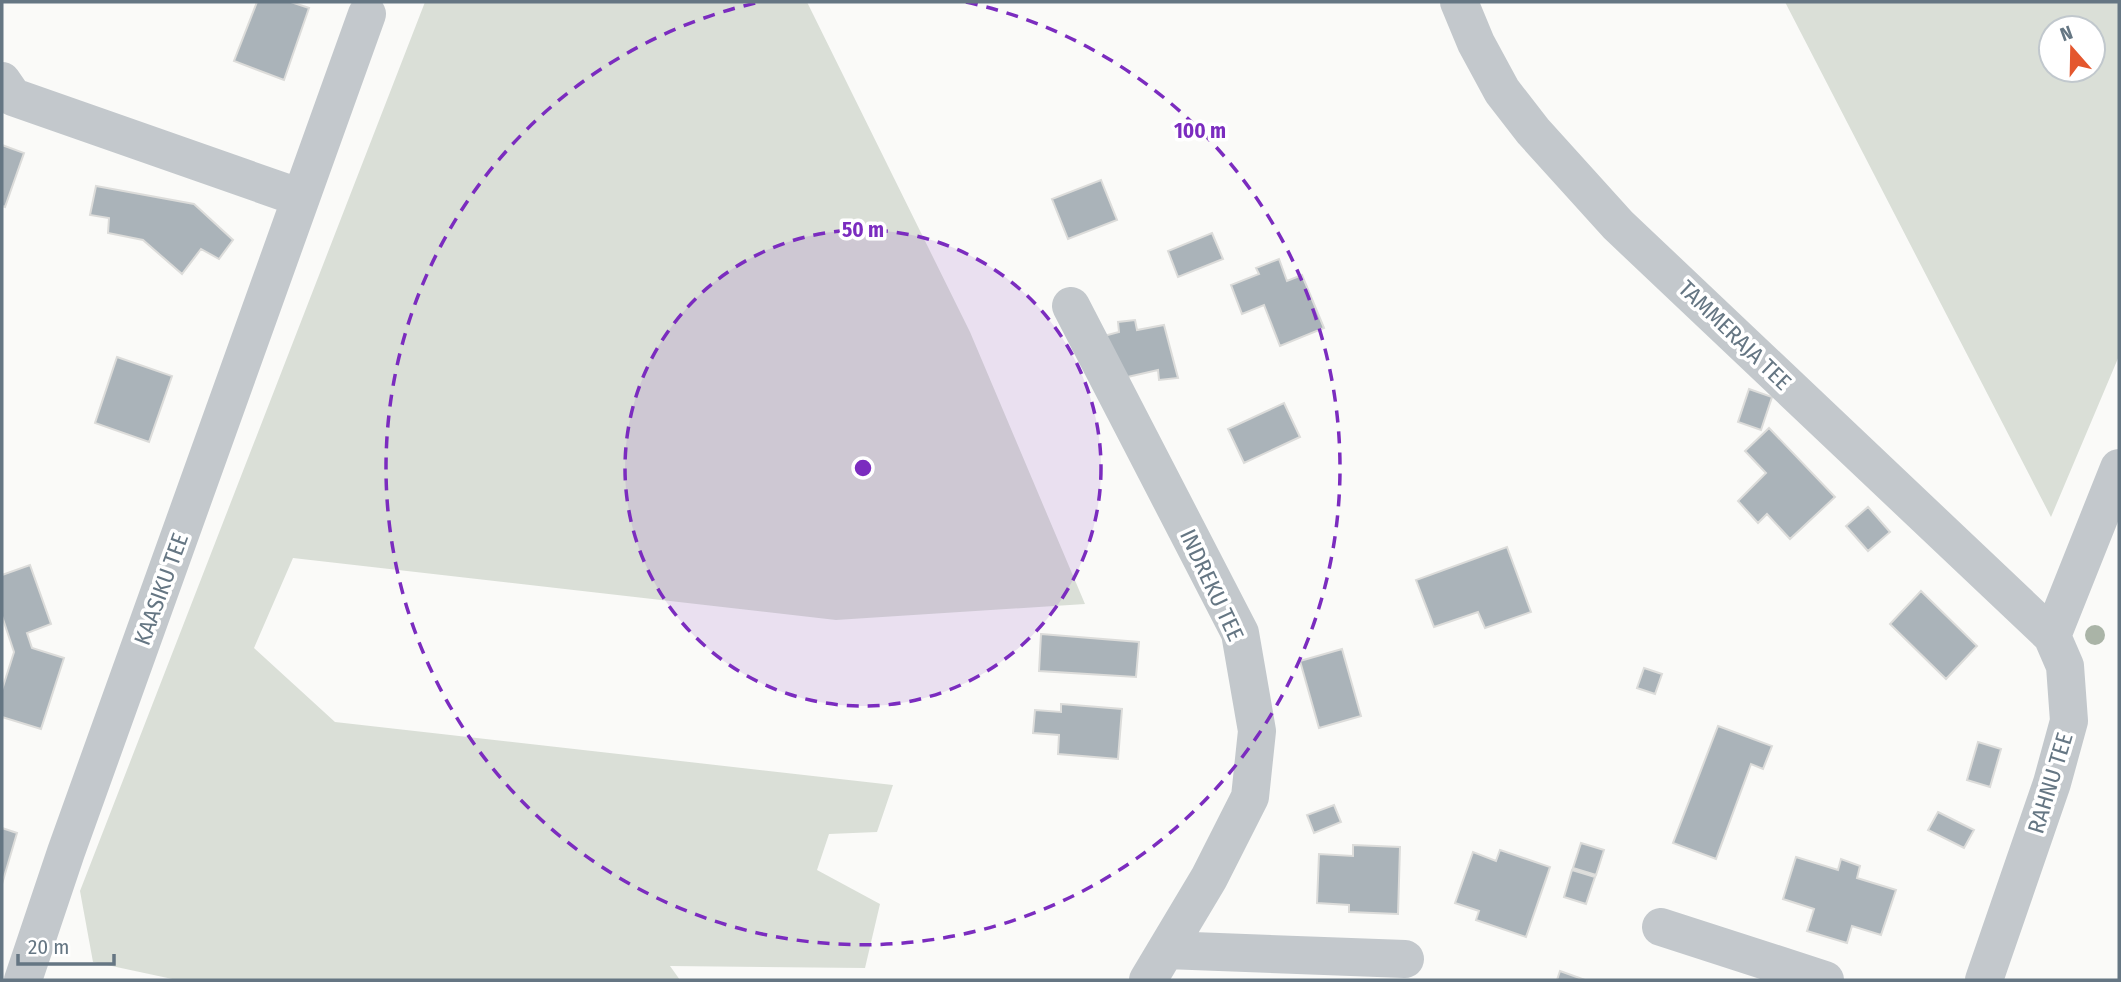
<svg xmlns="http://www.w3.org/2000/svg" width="2121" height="982" font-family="'Fira Sans Condensed',sans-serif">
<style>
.green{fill:#dadfd7;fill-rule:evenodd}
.building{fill:#aab3b9;stroke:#dcdcda;stroke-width:2}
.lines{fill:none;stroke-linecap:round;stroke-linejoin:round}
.minor{stroke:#c3c8cc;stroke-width:38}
.tree{fill:#aab4a7}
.ring{fill:none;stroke:#7b2cbf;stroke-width:3.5;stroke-dasharray:12 9}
.labels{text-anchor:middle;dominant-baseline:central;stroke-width:7;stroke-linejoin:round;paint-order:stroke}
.street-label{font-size:23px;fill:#657683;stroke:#fff}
.centre{fill:#7b2cbf;stroke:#fff;stroke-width:3.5}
.ring-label{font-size:21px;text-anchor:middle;font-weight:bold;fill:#7b2cbf;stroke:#fff;stroke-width:7;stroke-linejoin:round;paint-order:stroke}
</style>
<rect width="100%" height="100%" fill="#fafaf8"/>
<path class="green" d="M425,2H807L970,332L1085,604L836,620L293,558L254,648L335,722L893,785L877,832L829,834L817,870L880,904L865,968L670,966L680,980H177L93,962L80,891Z
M1785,2H2119V356L2051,517ZM2051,28H2093V70H2051Z"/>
<path class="building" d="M257,2H291L309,8L284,80L234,61Z
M2,145L24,153L5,207L2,206Z
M1101,180L1117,220L1068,239L1052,199Z
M96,186L194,204L233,240L219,259L201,249L182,274L143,240L108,233L109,218L90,215Z
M1212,233L1223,259L1178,277L1168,251Z
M1279,259L1287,281L1302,275L1324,328L1280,346L1264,305L1242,314L1231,285L1259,274L1256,268Z
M1135,320L1137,330L1164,325L1178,378L1159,380L1158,370L1110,381L1100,337L1119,332L1118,322Z
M117,357L172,376L149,442L95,423Z
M1749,389L1772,397L1761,430L1738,422Z
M1284,403L1300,437L1244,463L1228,429Z
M1769,428L1835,497L1790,539L1767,514L1758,523L1738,501L1766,473L1745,451Z
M1868,507L1890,532L1868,551L1846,526Z
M1507,547L1531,612L1485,628L1478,612L1434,627L1416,580Z
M30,565L51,624L27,633L32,648L64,658L41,729L2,717V690L14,652L2,616V575Z
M1921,591L1977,646L1946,679L1890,624Z
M1041,634L1139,642L1136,677L1039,671Z
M1342,649L1361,716L1319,728L1300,661Z
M1644,668L1662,674L1655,694L1637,688Z
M1061,704L1122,709L1118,759L1058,754L1059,735L1033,733L1035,710L1061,712Z
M1718,726L1772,746L1763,769L1751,764L1716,859L1673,843Z
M1978,742L2001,749L1990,787L1967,780Z
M1334,805L1341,822L1314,833L1307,815Z
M1938,812L1974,830L1964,848L1928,830Z
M2,828L17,833L2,884Z
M1581,843L1604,850L1596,875L1573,868Z
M1353,845L1400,847L1398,914L1349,912V905L1317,903L1319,854L1353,856Z
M1500,850L1550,867L1526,937L1476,920L1479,911L1455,903L1473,852L1496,861Z
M1796,857L1838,870L1841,859L1860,866L1857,878L1896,890L1881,935L1852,926L1847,943L1807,931L1814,909L1783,899Z
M1572,870L1595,877L1586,904L1564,897Z
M1560,971L1585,980H1557Z"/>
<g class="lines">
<path class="minor" d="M1459,2L1476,43L1502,91L1533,131L1618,225L2052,636L2065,666L2069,721L2052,783L1984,980
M2,81L13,97L301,198
M1071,306L1240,633L1257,731L1250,797L1209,878L1148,980
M2052,636L2119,468
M1661,927L1825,980
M1166,950L1405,959
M23,980L66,852L367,14"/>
</g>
<circle class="tree" cx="2095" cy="635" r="10"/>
<circle cx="863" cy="468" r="238" fill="#7b2cbf" fill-opacity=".12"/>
<g class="ring">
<circle cx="863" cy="468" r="238"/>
<path d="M966 2A477 477 0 1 1 760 2"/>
</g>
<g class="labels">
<g class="street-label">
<text transform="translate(1735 335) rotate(44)">TAMMERAJA TEE</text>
<text transform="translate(1212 585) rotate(65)">INDREKU TEE</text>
<text transform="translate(161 589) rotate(-70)">KAASIKU TEE</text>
<text transform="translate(2050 783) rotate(-73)">RAHNU TEE</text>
</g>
</g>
<circle cx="863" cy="468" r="10" class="centre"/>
<g class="ring-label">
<text x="1200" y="138">100 m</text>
<text x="863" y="237">50 m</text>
</g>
<rect width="2121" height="982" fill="none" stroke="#657683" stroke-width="7"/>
<g transform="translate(2072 49) rotate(340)"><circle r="33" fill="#ffffff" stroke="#c1c8cd" stroke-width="2"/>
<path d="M0-5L12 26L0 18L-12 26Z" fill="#e4572e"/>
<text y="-10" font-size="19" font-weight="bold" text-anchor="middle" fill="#657683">N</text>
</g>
<path d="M18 954v10h96v-10" fill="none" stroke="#657683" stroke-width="3.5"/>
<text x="28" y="954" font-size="21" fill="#657683" stroke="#ffffff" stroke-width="5" paint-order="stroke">20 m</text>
</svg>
